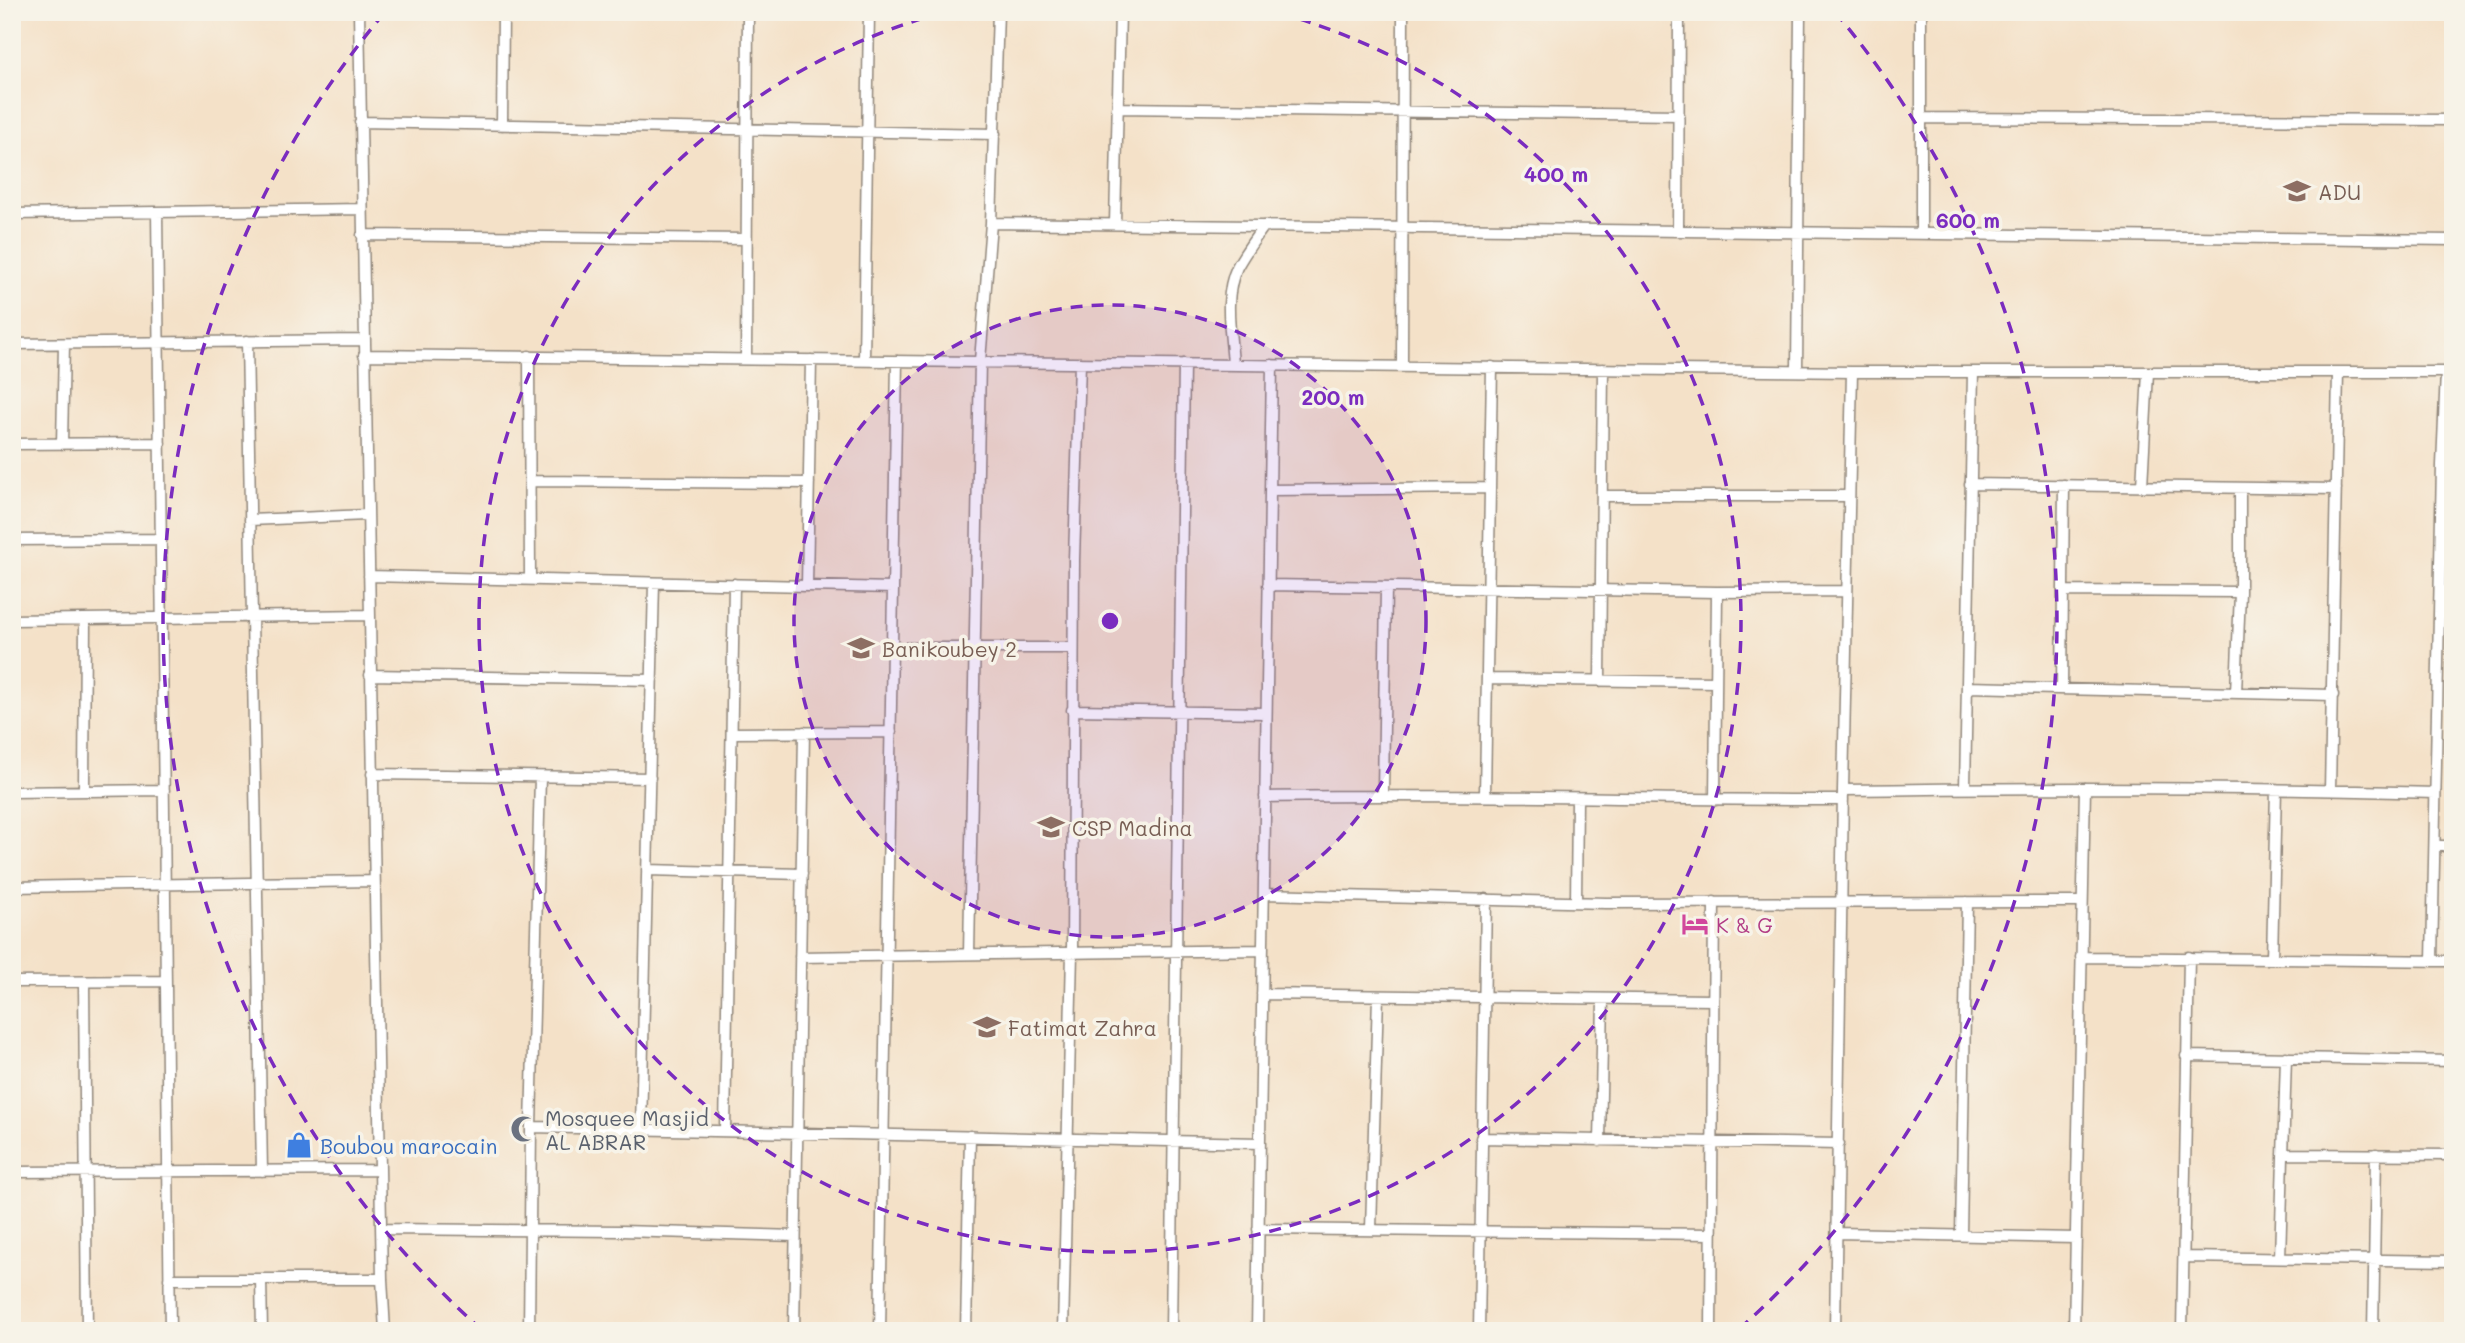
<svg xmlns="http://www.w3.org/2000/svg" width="2465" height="1343" font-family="Mali,sans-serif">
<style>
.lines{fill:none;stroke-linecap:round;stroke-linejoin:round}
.street-casing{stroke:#90867a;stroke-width:13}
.street{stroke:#fff;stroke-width:10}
.ring{fill:none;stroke:#7b2cbf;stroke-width:3.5;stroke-dasharray:12 9}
.labels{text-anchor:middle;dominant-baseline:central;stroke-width:7;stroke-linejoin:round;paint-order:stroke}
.education-label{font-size:21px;fill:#785e54;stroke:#f7f3e8;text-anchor:start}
.hotel-label{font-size:21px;fill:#b23c85;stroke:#f7f3e8;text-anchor:start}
.worship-label{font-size:21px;fill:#5b616d;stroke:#f7f3e8;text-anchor:start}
.shop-label{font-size:21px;fill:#366cbe;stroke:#f7f3e8;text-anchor:start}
.centre{fill:#7b2cbf;stroke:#f7f3e8;stroke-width:3.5}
.ring-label{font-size:21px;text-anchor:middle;font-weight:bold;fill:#7b2cbf;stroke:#f7f3e8;stroke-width:7;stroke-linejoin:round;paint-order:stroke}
</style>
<rect width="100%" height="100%" fill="#f7f3e8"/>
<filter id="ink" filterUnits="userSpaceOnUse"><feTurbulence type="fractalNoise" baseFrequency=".0143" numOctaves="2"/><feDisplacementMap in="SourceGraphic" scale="14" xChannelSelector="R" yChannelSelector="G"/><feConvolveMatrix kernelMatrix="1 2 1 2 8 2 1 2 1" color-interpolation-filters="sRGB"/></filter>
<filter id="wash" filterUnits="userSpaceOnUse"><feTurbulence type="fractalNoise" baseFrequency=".00686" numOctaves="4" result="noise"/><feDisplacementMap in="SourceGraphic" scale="28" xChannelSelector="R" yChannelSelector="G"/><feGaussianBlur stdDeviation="1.57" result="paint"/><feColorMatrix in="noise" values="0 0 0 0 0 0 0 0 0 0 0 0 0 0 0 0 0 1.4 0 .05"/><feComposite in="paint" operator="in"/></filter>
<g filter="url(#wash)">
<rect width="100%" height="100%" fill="#f4e1c8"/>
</g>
<g filter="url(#ink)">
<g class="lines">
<g class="street-casing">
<path id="street" d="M359,12L382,1279L385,1331
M1921,12V234
M1117,108L1679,115
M1922,118L2453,120
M360,122L995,134
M502,125L503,12
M157,212L170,1331
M12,214L362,209
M991,223L2453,240
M1115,223L1120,12
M1678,231L1679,12
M362,235L746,239
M247,341L262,1171
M12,344L364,340
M364,355L1852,372H2453
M529,356L530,578
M746,359L748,12
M864,360L869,12
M1233,364C1231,332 1223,297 1237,267C1245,252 1255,239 1264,226
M1402,366L1403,12
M1797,371L1800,12
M12,444L160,443
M62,444L64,344
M530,481L809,483
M1970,484L2336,489
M2142,486L2148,372
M1270,490L1490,488
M1603,496H1849
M250,520L367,515
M12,540L161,539
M369,576L893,588
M1268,585L1717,592L1847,591
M807,586L811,360
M2063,591L2240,592
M12,620L369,615
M893,648H1073
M370,675L652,680
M1487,679L1716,682
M1600,681L1603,369
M1967,687L2333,695
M2062,688L2064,485
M2236,693L2240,592V488
M1072,710L1266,713
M732,733L891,732
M372,774L650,778
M1965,788L1973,372
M1843,790C2040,787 2238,787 2435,793
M2330,790L2338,372
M84,791L85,619
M12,792L164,790
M1383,794L1386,587
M1485,795L1492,367
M1265,797C1458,793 1650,800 1843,800
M1715,800L1717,592
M2435,846H2453
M647,870L802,874
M12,887L374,881
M1264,894L1606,903L2082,902
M1576,901L1577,799
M969,954L980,361L991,223L998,12
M800,957L1263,950
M2081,957L2453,961
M2272,959L2276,789
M2432,961L2442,465L2446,372
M12,982L166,981
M84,982L87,1331
M1262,994L1712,1000
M2186,1056L2453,1061
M531,1127L1260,1143
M641,1129L654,583
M725,1131L734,584
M1481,1138L1839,1144
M1600,1141L1603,1000
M2283,1154L2453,1155
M12,1172L380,1170
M381,1229L621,1231L795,1236
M1258,1229L1711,1234
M1371,1229L1378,996
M1837,1233L2076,1238
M1961,1235L1967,902
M2185,1257L2453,1261
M2280,1258L2286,1057
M169,1279H382
M261,1279L262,1331
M529,1331L531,1127L540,777
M794,1331L804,732
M880,1331L897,361
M966,1331L970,1136
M1063,1331L1072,953L1074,560L1080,363
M1171,1331L1184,364
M1257,1331L1272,365
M1479,1331L1486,899
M1711,1331L1714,902
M1835,1331L1843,790L1852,372
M2074,1331L2085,788
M2182,1331L2189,957
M2373,1331L2376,1154"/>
</g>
<use href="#street" class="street"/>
</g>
</g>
<circle cx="1110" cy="621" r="316" fill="#7b2cbf" fill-opacity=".12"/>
<g class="ring">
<circle cx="1110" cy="621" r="316"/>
<path d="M1279 13A631 631 0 1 1 941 13"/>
<path d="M482 1330A947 947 0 0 1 385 12M1835 12A947 947 0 0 1 1738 1330"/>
</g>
<defs>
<g id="university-bare" transform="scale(2.1)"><path d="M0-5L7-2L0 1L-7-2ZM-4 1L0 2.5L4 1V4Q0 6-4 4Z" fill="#8d6e63" stroke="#f7f3e8" stroke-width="2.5" paint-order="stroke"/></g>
<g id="school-bare" transform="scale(2.1)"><path d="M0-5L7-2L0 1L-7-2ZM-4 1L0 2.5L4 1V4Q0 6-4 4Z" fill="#8d6e63" stroke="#f7f3e8" stroke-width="2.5" paint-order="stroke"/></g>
<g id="hotel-bare" transform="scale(2.1)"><path d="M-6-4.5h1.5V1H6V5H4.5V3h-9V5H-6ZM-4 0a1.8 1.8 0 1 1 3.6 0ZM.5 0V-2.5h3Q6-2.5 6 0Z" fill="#d1479c" stroke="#f7f3e8" stroke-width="2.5" paint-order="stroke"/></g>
<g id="mosque-bare" transform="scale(2.1)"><path d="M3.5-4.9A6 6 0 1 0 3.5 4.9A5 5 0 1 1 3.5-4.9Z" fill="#6b7280" stroke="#f7f3e8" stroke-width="2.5" paint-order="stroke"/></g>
<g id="shop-bare" transform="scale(2.1)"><path d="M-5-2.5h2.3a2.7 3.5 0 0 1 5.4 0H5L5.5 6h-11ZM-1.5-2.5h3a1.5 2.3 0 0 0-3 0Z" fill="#3f7fe0" stroke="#f7f3e8" stroke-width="2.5" paint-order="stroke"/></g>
</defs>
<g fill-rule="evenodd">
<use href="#university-bare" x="2297" y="191"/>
<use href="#school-bare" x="861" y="648"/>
<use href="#school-bare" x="1051" y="827"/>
<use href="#hotel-bare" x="1695" y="924"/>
<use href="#school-bare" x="987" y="1027"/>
<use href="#mosque-bare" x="524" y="1129"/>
<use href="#shop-bare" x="299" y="1145"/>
</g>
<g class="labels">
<g class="education-label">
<text x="2318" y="191">ADU</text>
<text x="882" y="648">Banikoubey 2</text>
<text x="1072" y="827">CSP Madina</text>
<text x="1008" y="1027">Fatimat Zahra</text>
</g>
<g class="hotel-label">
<text x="1716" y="924">K &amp; G</text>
</g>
<g class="worship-label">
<text x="545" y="1117">Mosquee Masjid<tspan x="545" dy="24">AL ABRAR</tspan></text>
</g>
<g class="shop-label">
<text x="320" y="1145">Boubou marocain</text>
</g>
</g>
<circle cx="1110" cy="621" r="10" class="centre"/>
<g class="ring-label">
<text x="1556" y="182">400 m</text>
<text x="1968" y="228">600 m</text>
<text x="1333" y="405">200 m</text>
</g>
<rect width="2465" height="1343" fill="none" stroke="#f7f3e8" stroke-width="42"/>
</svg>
